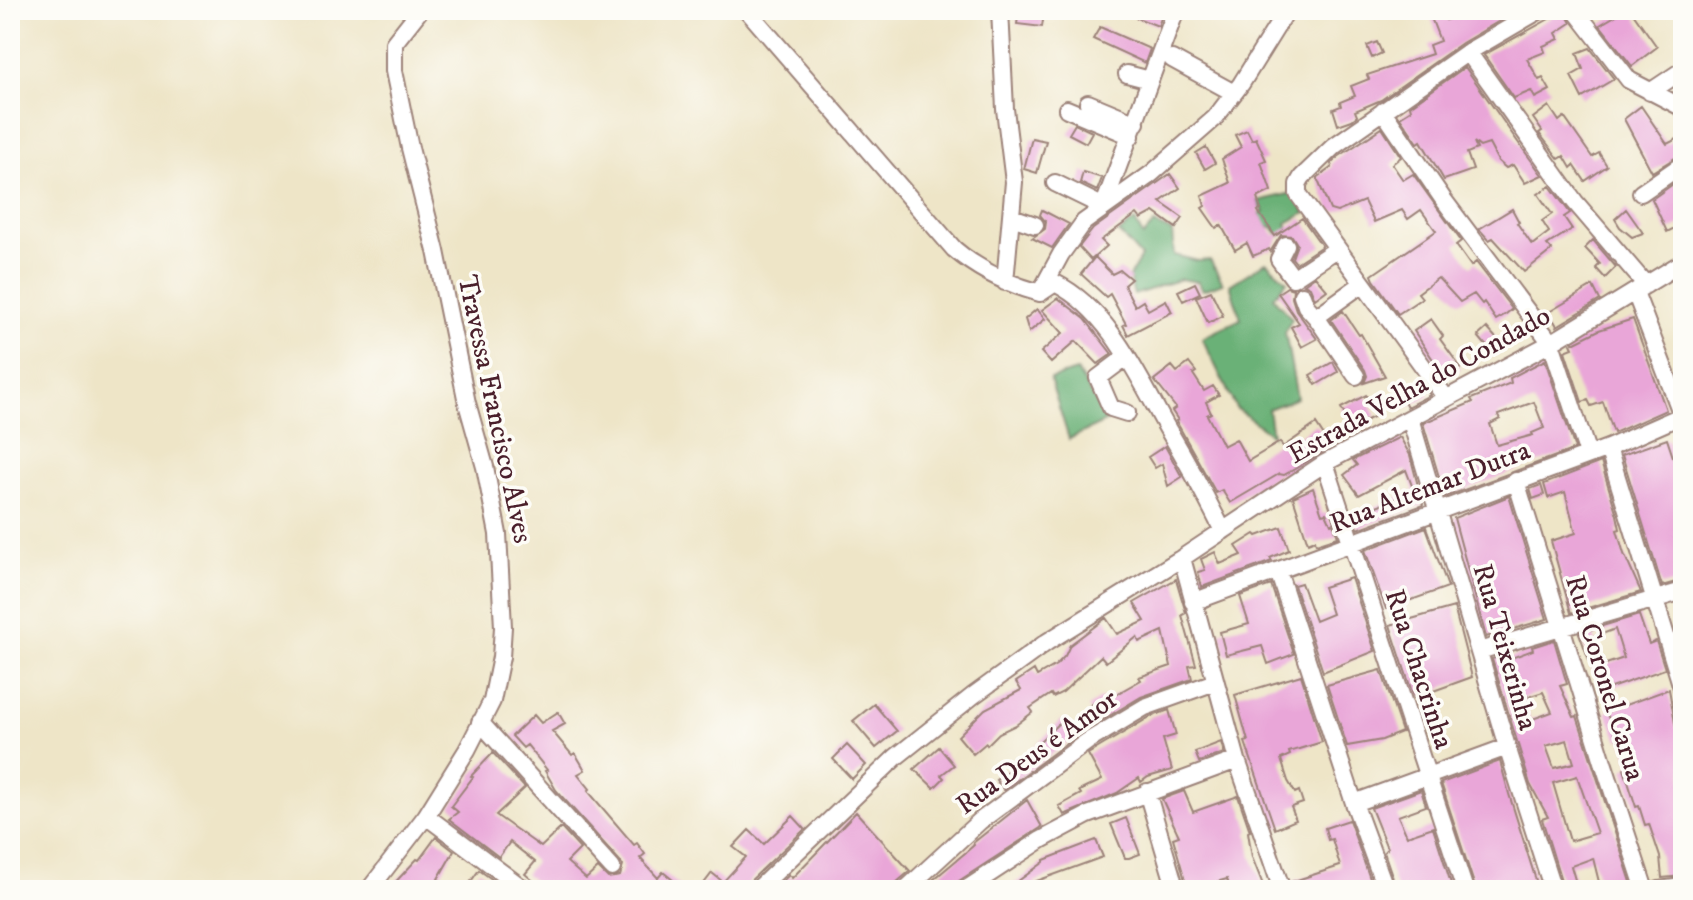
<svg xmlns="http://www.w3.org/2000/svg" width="1693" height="900" font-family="'IM FELL DW Pica',serif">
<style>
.forest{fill:#6bb177;stroke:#5a6851;stroke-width:2}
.building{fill:#e9a6d8;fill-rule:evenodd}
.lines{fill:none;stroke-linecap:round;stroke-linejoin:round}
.minor-casing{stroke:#9c8279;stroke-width:20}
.minor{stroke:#fff;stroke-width:16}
.labels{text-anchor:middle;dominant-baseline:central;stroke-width:7;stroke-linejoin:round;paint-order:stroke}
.street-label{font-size:28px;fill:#4a1f2b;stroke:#fdfcf7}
</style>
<rect width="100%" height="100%" fill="#fdfcf7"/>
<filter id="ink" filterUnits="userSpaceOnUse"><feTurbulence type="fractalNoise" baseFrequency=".0125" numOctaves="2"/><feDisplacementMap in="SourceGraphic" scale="16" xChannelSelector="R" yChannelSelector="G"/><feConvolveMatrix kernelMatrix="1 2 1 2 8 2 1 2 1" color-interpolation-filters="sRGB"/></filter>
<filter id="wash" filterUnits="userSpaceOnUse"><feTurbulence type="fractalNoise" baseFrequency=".006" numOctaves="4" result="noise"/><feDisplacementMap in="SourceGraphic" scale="32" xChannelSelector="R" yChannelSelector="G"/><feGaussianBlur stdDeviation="1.8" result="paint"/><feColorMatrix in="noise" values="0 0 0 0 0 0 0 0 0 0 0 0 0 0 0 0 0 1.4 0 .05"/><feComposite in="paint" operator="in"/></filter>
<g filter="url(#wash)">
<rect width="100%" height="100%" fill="#eee5c7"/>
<path class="forest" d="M1293,193L1306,213L1287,223L1289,229L1280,236L1273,227L1265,226L1255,216L1264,212L1258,201Z
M1135,221L1143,236L1154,224L1172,232L1174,255L1198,261L1210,260L1223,283L1203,290L1198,282L1181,279L1134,295L1129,277L1141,257L1119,233Z
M1266,262L1287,281L1273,297L1292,319L1285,332L1297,398L1268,409L1272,435L1236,408L1202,338L1241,319L1230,285Z
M1077,371L1107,421L1069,439L1050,379Z"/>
<g id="blocks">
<path class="building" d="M1117,10H1156L1163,13L1158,26Z
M1428,10H1442L1446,20L1470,10H1518L1462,43L1381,100L1355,111L1357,116L1352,120L1338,125L1333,109L1341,106L1340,102L1355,96L1351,86L1369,79L1367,75L1432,54L1429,45L1440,41Z
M1553,10H1564L1571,23L1556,33L1559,39L1543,46L1545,52L1527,59L1539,80L1543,78L1550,90L1535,98L1531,91L1514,98L1484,55L1549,19L1556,14Z
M1625,10H1631L1657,47L1632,66L1600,25Z
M1019,11L1044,14L1042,27L1017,24Z
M1100,27L1150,49L1145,63L1093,39Z
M1377,42L1382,53L1372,58L1367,46Z
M1590,48L1614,79L1582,98L1571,76L1583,69L1577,53Z
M1465,67L1520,145L1542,175L1525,183L1513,165L1506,168L1498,161L1489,144L1480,147L1474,142L1477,149L1467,153L1473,170L1444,180L1421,141L1418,143L1400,117L1411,110L1410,106Z
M1549,106L1559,121L1564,117L1592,157L1599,153L1607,166L1585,181L1574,165L1571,168L1564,156L1559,159L1539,133L1542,131L1533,118Z
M1641,106L1667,144L1677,139L1679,141L1683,139V153L1652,172L1624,119Z
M1075,124L1092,132L1086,143L1069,134Z
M1382,128L1401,157L1392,164L1403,180L1413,174L1461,241L1456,245L1471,266L1476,262L1512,309L1506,314L1496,320L1484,302L1482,304L1474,294L1460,302L1438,278L1418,293L1422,298L1398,314L1374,280L1372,275L1436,231L1421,210L1408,219L1402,210L1374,222L1364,201L1337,212L1330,210L1317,178L1332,167L1331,164L1338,157Z
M1247,130L1252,140L1256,138L1266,160L1261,162L1271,191L1257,198L1261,210L1258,211L1275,236L1302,218L1322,246L1296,263L1292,258L1297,244L1292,236L1281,235L1270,252L1269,249L1253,256L1247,243L1235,250L1221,225L1216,228L1202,208L1205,206L1202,196L1230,183L1222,159L1241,147L1235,135Z
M1032,138L1046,141L1037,173L1024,169Z
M1206,147L1215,163L1205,169L1196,153Z
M1083,172L1102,178L1097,191L1080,183Z
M1170,174L1180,188L1160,202L1183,218L1176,228L1154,212L1141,219L1137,214L1101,240L1107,246L1091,260L1079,247L1093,229Z
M1683,177V224L1667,232L1652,199Z
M1550,186L1570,213L1564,217L1572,229L1547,245L1552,250L1524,272L1493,238L1489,240L1479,229L1512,209L1519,222L1517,223L1532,245L1549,232L1542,221L1552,214L1538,194Z
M1626,209L1643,233L1632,237L1620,227L1615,219Z
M1042,210L1069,224L1052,248L1032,238L1045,229L1046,222L1040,215Z
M1593,240L1616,267L1605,278L1596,268L1600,264L1585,248Z
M1095,257L1112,274L1120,270L1131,279L1124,285L1135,306L1143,301L1148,310L1166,300L1172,312L1128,335L1123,325L1126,324L1110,294L1106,297L1081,274Z
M1315,276L1327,290L1315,299L1310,287L1304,284Z
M1195,283L1200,293L1183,301L1178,291Z
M1593,286L1600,300L1557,326L1549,312Z
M1287,287L1293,289L1292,298L1296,310L1317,339L1302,347L1291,327L1299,323L1278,293Z
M1211,291L1223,316L1208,323L1196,297Z
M1058,298L1085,319L1112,354L1098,364L1076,341L1051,363L1041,352L1063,333L1042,310Z
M1037,309L1045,319L1029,332L1025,319Z
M1343,311L1359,335L1361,334L1385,376L1364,383L1367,376L1365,370L1331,320Z
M1431,319L1443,336L1440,339L1461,368L1446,379L1414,331Z
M1633,319L1666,410L1614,433L1603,402L1591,406L1588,400L1582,402L1565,351L1573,348L1571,344L1599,330Z
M1487,328L1504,347L1494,355L1478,336Z
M1545,360L1575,449L1445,497L1423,423L1473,402L1471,399L1511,383L1510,378ZM1534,402L1544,428L1532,433L1533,435L1497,445L1490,424L1500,419L1498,415Z
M1333,362L1338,372L1316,385L1310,375Z
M1189,363L1196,372L1193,374L1204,391L1213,386L1219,395L1206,402L1211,413L1207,415L1223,446L1236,439L1248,461L1280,442L1283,447L1316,424L1331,447L1300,466L1284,475L1279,474L1230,503L1222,490L1216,493L1176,421L1178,420L1172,411L1176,408L1154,380L1172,366L1177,372Z
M1421,382L1430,395L1407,407L1400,393Z
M1366,395L1376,416L1351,427L1341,408Z
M1400,437L1410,455L1423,505L1358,529L1354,515L1414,491L1406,470L1359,495L1344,475L1357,465L1353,460Z
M1667,439L1673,457L1683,453V580L1662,586L1622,455Z
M1165,446L1182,477L1168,486L1162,464L1155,468L1148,457Z
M1601,462L1617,515L1620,529L1617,530L1624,554L1641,592L1571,613L1551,541L1576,533L1565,492L1548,498L1544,484Z
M1541,485L1544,495L1533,499L1530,489Z
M1313,488L1322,514L1326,513L1331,524L1333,523L1338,537L1316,544L1315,540L1308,543L1293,497Z
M1509,496L1547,619L1486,637L1454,518Z
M1281,527L1289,550L1270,558L1272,561L1202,587L1198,572L1205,570L1201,559L1215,552L1220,564L1242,555L1236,546L1255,534L1257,536Z
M1426,527L1448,587L1386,609L1365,550Z
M1351,578L1375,651L1323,672L1294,585L1301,583L1315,621L1332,614L1323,587Z
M1176,579L1186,613L1182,615L1196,665L1189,666L1192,679L1141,697L1099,722L1088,707L1101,698L1104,701L1141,680L1139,677L1171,666L1163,631L1139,642L1137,637L1106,662L1101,656L1063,692L1053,697L1051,694L1030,708L1033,712L1016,725L999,733L987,745L986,743L973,754L958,736L985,709L1021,690L1016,682L1034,670L1037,676L1056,665L1065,656L1070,645L1106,618L1117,634L1145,621L1134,603Z
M1271,585L1294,654L1268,664L1262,646L1226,655L1220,632L1249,624L1240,596Z
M1454,607L1472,677L1414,698L1390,625Z
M1639,615L1649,644L1656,641L1665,669L1605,690L1600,678L1596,679L1579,633ZM1615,629L1624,658L1603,665L1594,637Z
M1554,640L1567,684L1560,686L1574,717L1577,716L1632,885L1601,890L1593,858L1571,866L1578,890H1564L1542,819L1548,817L1530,784L1492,659L1508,654L1509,659L1533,650L1532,647ZM1543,692L1552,712L1530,720L1524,698ZM1567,740L1574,763L1554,768L1546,746ZM1577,776L1597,833L1570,841L1553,783Z
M1381,670L1402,732L1382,740L1347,746L1327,685Z
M1301,675L1322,742L1289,752L1290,755L1281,759L1288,781L1295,793L1299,791L1303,803L1291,807L1296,820L1275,829L1245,742L1248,741L1235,695Z
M1669,689L1675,723L1683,744V876L1662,878L1660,857L1649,824L1645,825L1639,806L1636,807L1624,769L1631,766L1622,738L1618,740L1606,712Z
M874,704L897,731L876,748L853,721Z
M1169,710L1176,735L1163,739L1172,770L1148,777L1141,782L1139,778L1117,793L1064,815L1059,806L1081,794L1079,791L1102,780L1088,754L1150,717Z
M558,712L565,724L552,731L572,755L575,753L585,770L578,774L590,789L588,791L634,845L637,843L645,854L640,858L658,878L663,872L685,890H544L525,874L535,862L510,842L499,857L449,819L458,812L451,806L473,777L471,776L493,753L525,788L496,815L541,847L561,828L580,849L567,862L586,879L598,868L608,878L620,876L623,866L620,861L556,790L545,771L547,770L527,745L523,748L512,736L534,715L541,723Z
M1062,720L1075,737L1004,790L996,780L1016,764Z
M1221,742L1224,753L1199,762L1195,752Z
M847,745L866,765L852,779L833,759Z
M939,747L954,765L941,775L944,778L934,788L914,769Z
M1500,761L1509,794L1539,890H1476L1441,783Z
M1421,790L1426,806L1398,816L1407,836L1433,827L1453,890H1397L1384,852L1387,848L1371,808Z
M1184,791L1193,812L1238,796L1250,831L1248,832L1252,857L1265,890H1231L1227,879L1188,890L1173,838L1179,836L1162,799Z
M1027,800L1042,827L959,881L954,890H921L965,853L974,845L973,843Z
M856,812L910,871L897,882L894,890H773L789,875L792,878Z
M793,816L805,829L749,882L746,890H699L712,873L723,882L746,857L733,847L749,830L764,844Z
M1126,818L1140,854L1129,858H1125L1111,824Z
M1349,820L1374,890H1293L1291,882L1340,866L1332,839L1328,840L1325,828Z
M436,837L454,851L438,879L457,890H388L417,859L419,860Z
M1096,840L1103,857L1034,882L1041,890H1006L1044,862V860Z
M479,870L507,890H465Z"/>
</g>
</g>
<g filter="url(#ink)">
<use href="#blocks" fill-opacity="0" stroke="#9c8279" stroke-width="2"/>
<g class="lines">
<g class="minor-casing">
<path id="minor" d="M747,10L954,249C980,271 1007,284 1040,293L1055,283C1111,311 1140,381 1170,433C1189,465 1206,497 1223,531
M1000,10L1005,109L1014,182L1005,282
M1575,10L1629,80L1683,108
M1468,52L1575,202L1646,285
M1172,59L1234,93
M1127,74L1150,80
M1650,92L1683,70
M1088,103L1136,123
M1067,109L1131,136
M1383,111L1443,199L1551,343L1588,454
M1055,183L1104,207
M1641,193L1683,164
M1104,205L1176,10
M1012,217L1035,225
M1286,245L1279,259L1293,278L1337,249
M1041,291L1061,254L1084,222L1151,174L1215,118L1241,84L1287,10
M1635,292L1683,418
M1302,295L1306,306L1316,317
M1126,357L1098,378L1111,408L1127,413
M1356,376L1316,317L1362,284
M1446,398L1298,194V184L1302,177L1334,146L1468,52L1540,10
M1410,418L1507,747L1553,890
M1608,448L1683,691
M1325,463L1465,890
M1516,481L1604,765L1645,890
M1182,558L1237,760L1282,890
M1278,571L1354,803L1386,890
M1193,602L1608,448L1683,415
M1479,651L1683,591
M480,722L612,868
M1147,792L1176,890
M1354,803L1507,747
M426,816L525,890
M369,890L426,816L467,750L492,701L501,657L503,627L498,534L485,467L467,403L436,251L410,148L394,71V43L420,10
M757,890L896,757L974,695L1047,642L1182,558L1325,463L1551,343L1683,262
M905,890L980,821L1088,741L1145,707L1215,682
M965,890L1041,840L1088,815L1237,760
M1659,890L1683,887"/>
</g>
<use href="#minor" class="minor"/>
</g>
</g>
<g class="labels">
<g class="street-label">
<text transform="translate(1419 385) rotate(-29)">Estrada Velha do Condado</text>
<text transform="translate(495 409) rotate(78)">Travessa Francisco Alves</text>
<text transform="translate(1430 487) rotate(-21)">Rua Altemar Dutra</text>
<text transform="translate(1505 647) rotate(74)">Rua Teixerinha</text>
<text transform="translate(1419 669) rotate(72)">Rua Chacrinha</text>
<text transform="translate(1605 678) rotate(73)">Rua Coronel Carua</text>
<text transform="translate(1037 752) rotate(-36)">Rua Deus é Amor</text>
</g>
</g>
<rect width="1693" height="900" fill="none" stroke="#fdfcf7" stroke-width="40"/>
</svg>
